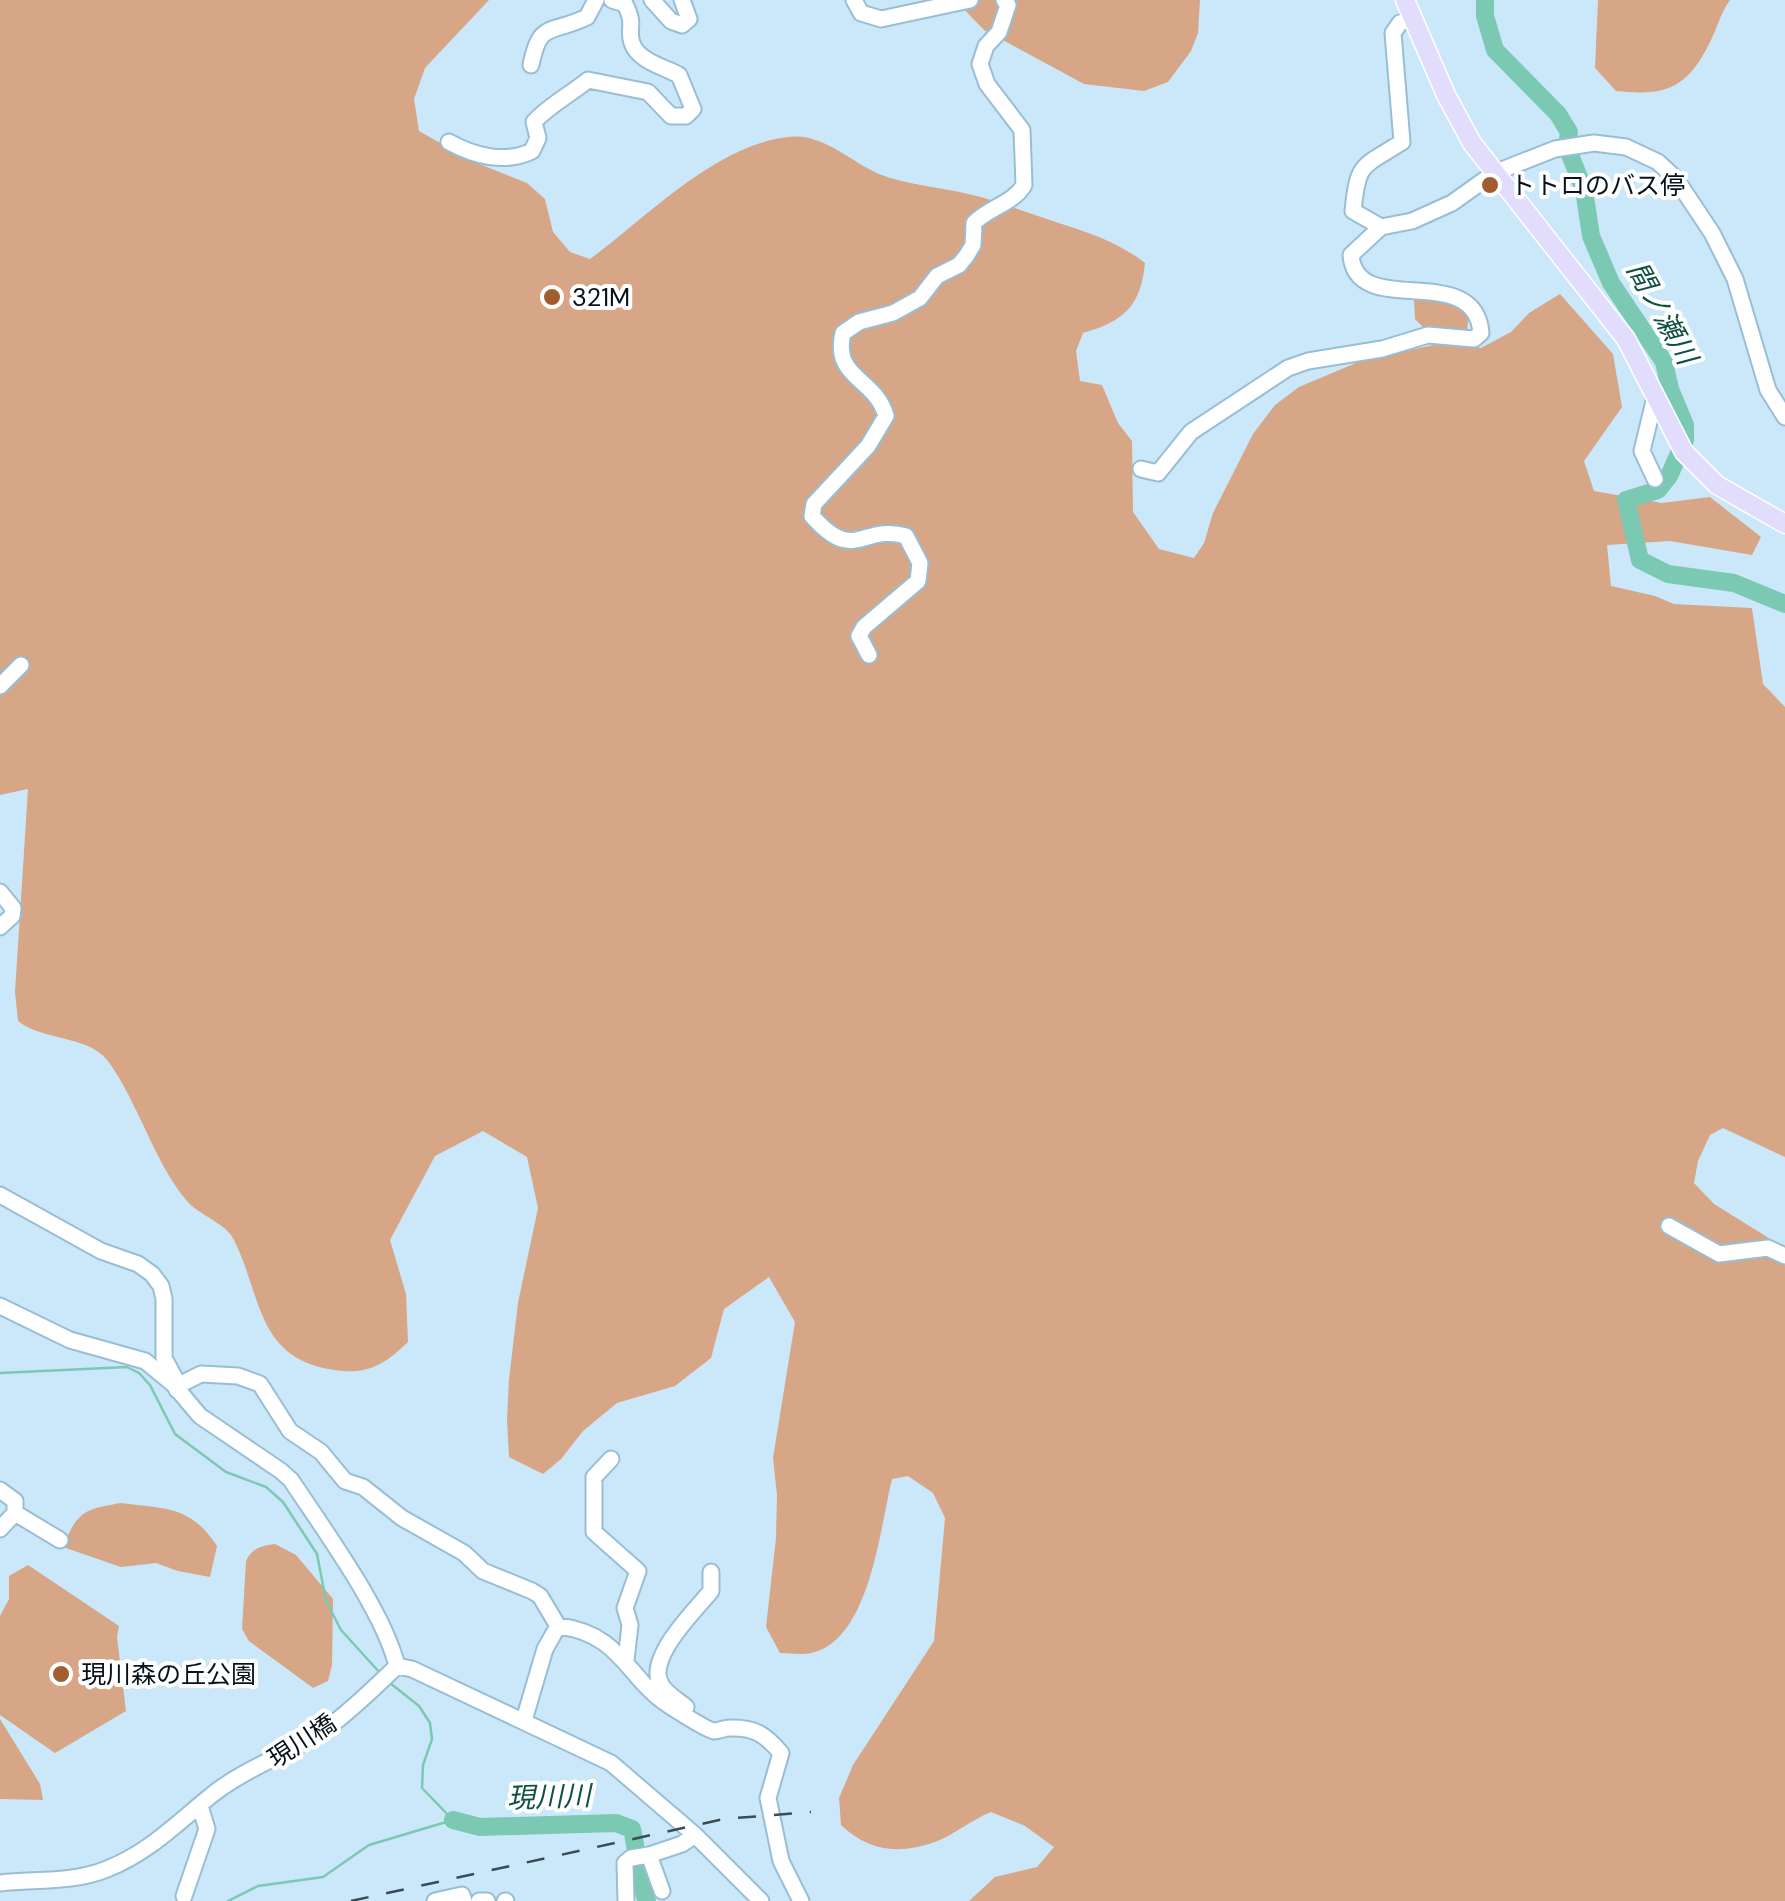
<svg xmlns="http://www.w3.org/2000/svg" width="1785" height="1901" font-family="'DM Sans','Noto Sans JP',sans-serif">
<style>
.green{fill:#d6a687}
.lines{fill:none;stroke-linecap:round;stroke-linejoin:round}
.stream{stroke:#7cc9b3;stroke-width:2.5}
.river{stroke:#7cc9b3;stroke-width:18}
.minor-casing{stroke:#99bed4;stroke-width:19}
.major-casing{stroke:#fff;stroke-width:21}
.minor{stroke:#fff;stroke-width:15}
.major{stroke:#e2dcfd;stroke-width:18}
.rail{stroke:#3a4b55;stroke-width:2.5;stroke-dasharray:18 18;stroke-linecap:butt}
.poi-dot{fill:#a15d2d;stroke:#fff;stroke-width:4}
.labels{text-anchor:middle;dominant-baseline:central;stroke-width:8;stroke-linejoin:round;paint-order:stroke}
.poi-label{font-size:25px;fill:#051219;stroke:#fff;text-anchor:start}
.street-label{font-size:25px;fill:#051219;stroke:#fff}
.water-label{font-size:28px;font-style:italic;fill:#105142;stroke:#fff}
</style>
<rect width="100%" height="100%" fill="#cae8fa"/>
<path class="green" d="M0,0H489L425,68L414,99L419,131L472,161L527,183L545,199L553,232L570,252L590,259C647,217 716,144 789,137C823,133 849,161 879,174C906,185 940,187 968,194C993,199 1016,209 1041,217C1078,230 1113,238 1145,263C1141,305 1124,322 1083,333L1076,351L1080,381L1102,385L1118,423L1132,441L1133,512L1159,549L1194,558L1204,543L1213,513L1253,434L1275,405L1299,387L1363,360L1443,343L1481,348L1511,332L1529,313L1560,294L1613,354L1622,407L1584,461L1594,491L1662,503L1710,497L1761,537L1752,555L1670,541L1607,545L1611,586L1655,596L1674,604L1752,608L1763,684L1785,707V1157L1723,1128L1710,1135L1698,1161L1694,1183L1714,1204L1785,1248V1901H969L995,1877L1037,1867L1054,1847L1025,1826L991,1812C971,1820 952,1836 935,1842C899,1855 868,1851 841,1825L839,1798L853,1765L934,1641L945,1518L933,1493L908,1476L892,1479C880,1527 870,1641 811,1653C802,1655 790,1653 780,1653L766,1627L776,1538L777,1495L773,1458L795,1322L769,1277L724,1309L711,1358L675,1386L617,1403L583,1431L561,1459L543,1474L509,1457L507,1420L509,1379L518,1303L538,1208L527,1157L483,1131L435,1156L390,1240L406,1294L408,1342C384,1365 368,1375 334,1370C256,1359 262,1296 234,1240C226,1223 200,1216 187,1201C154,1162 139,1104 108,1061C88,1035 43,1041 18,1021L15,992L28,789L0,795Z
M955,0H1200L1198,33L1191,51L1168,82L1144,91L1084,84L984,30Z
M1598,0H1730C1720,14 1717,29 1709,44C1686,90 1664,96 1616,91L1595,68Z
M1447,299L1469,313L1467,330H1426L1415,319L1414,300Z
M121,1503C165,1509 190,1505 217,1546L210,1577L178,1571L156,1563L121,1567L63,1547C77,1512 84,1509 121,1503Z
M275,1544L296,1555L333,1599L332,1665L328,1681L313,1688L249,1641L242,1629L246,1561C252,1548 261,1546 275,1544Z
M28,1565L119,1626L117,1637L126,1711L55,1753L0,1715V1616L9,1599V1576Z
M0,1719L40,1784L43,1800L0,1799Z"/>
<g class="lines">
<path class="stream" d="M0,1373L127,1367L139,1373L150,1385L175,1434L226,1472L266,1487L283,1502L317,1554L326,1601L341,1630L381,1674
M228,1901L258,1886L323,1877L369,1845L453,1820L422,1788L423,1765L432,1739L430,1723L419,1706L390,1683"/>
<path class="river" d="M1485,0V16L1495,50L1558,114L1569,132L1567,147L1584,190L1591,236L1611,283L1664,362L1670,389L1685,425V440L1669,476L1658,490L1626,500L1640,560L1668,574L1734,583L1785,604
M453,1820L480,1827L616,1823L632,1829C638,1854 637,1878 647,1901"/>
<g class="minor-casing">
<path id="minor" d="M652,0L671,21L682,25L689,19L682,0
M854,0L861,13L881,19L970,0
M531,65C540,20 550,35 587,17L596,0
M449,142C474,156 505,164 532,151L538,138L534,122C548,106 571,94 588,80L648,92L671,116H686L693,109L679,75C664,67 638,61 632,43C627,28 636,26 625,4L612,0
M1381,227L1353,211C1358,162 1361,168 1402,142L1393,33L1400,23L1413,18
M1655,397L1642,451L1655,479
M1141,469L1158,473L1191,432L1288,368L1308,361L1382,349L1428,335L1474,339L1481,333C1475,259 1356,321 1351,255L1381,227L1412,221L1452,203L1494,173L1555,149L1594,143L1626,147L1658,162L1676,179L1712,233L1735,279L1768,390L1785,417
M869,655L859,636L864,627L918,581L920,563L906,536C862,523 855,565 812,516L814,504L868,446L886,416C876,378 832,379 843,333L859,322L893,313L920,298L937,276L959,265L967,255L973,245L974,223C988,208 1014,203 1024,185L1022,130L987,84L980,64L986,46L999,32L1008,5L1004,0
M0,686L21,665
M0,892L13,908L12,916L0,927
M0,1195L101,1251L138,1264L152,1274L161,1286L164,1299V1358L177,1382
M1669,1226L1719,1254L1768,1248L1785,1256
M0,1306L70,1340L145,1361L173,1384L200,1416L281,1471L291,1480C324,1530 383,1610 397,1666
M177,1390L181,1384L201,1374L238,1376L260,1384L290,1431L321,1452L345,1481L363,1487L402,1518L464,1553L483,1571L532,1591L540,1596L558,1626L545,1649L524,1720
M611,1459L594,1477V1532L638,1571L625,1608L630,1625L626,1660
M0,1490L15,1501V1513L0,1529
M15,1513L60,1540
M558,1626C624,1634 626,1680 673,1708C681,1713 707,1730 714,1731C719,1731 724,1728 729,1728C754,1727 765,1734 781,1753L768,1798L781,1861L801,1901
M397,1666L412,1669L611,1763L695,1835L761,1901
M686,1707C679,1701 667,1694 662,1686C643,1660 696,1610 711,1591V1572
M0,1883C35,1879 73,1883 107,1869C150,1852 178,1822 213,1794C247,1767 292,1753 327,1728C352,1710 375,1687 397,1666
M662,1891L649,1855L682,1844L695,1835
M184,1896L207,1829L200,1806
M435,1901L462,1895L464,1901
M479,1901H487
M505,1901H506
M626,1901L625,1863L631,1858L649,1855"/>
</g>
<g class="major-casing">
<path id="major" d="M1405,0L1446,95L1472,143L1626,339L1684,452L1717,485L1785,524"/>
</g>
<use href="#minor" class="minor"/>
<use href="#major" class="major"/>
<path class="rail" d="M351,1901L724,1819L811,1812"/>
</g>
<g class="poi-dot">
<circle cx="1490" cy="185" r="10"/>
<circle cx="552" cy="297" r="10"/>
<circle cx="61" cy="1674" r="10"/>
</g>
<g class="labels">
<g class="poi-label">
<text x="1510" y="185">トトロのバス停</text>
<text x="572" y="297">321M</text>
<text x="81" y="1674">現川森の丘公園</text>
</g>
<g class="street-label">
<text transform="translate(302 1741) rotate(-33)">現川橋</text>
</g>
<g class="water-label">
<text transform="translate(1662 313) rotate(61)">間ノ瀬川</text>
<text transform="translate(549 1797) rotate(-2)">現川川</text>
</g>
</g>
</svg>
